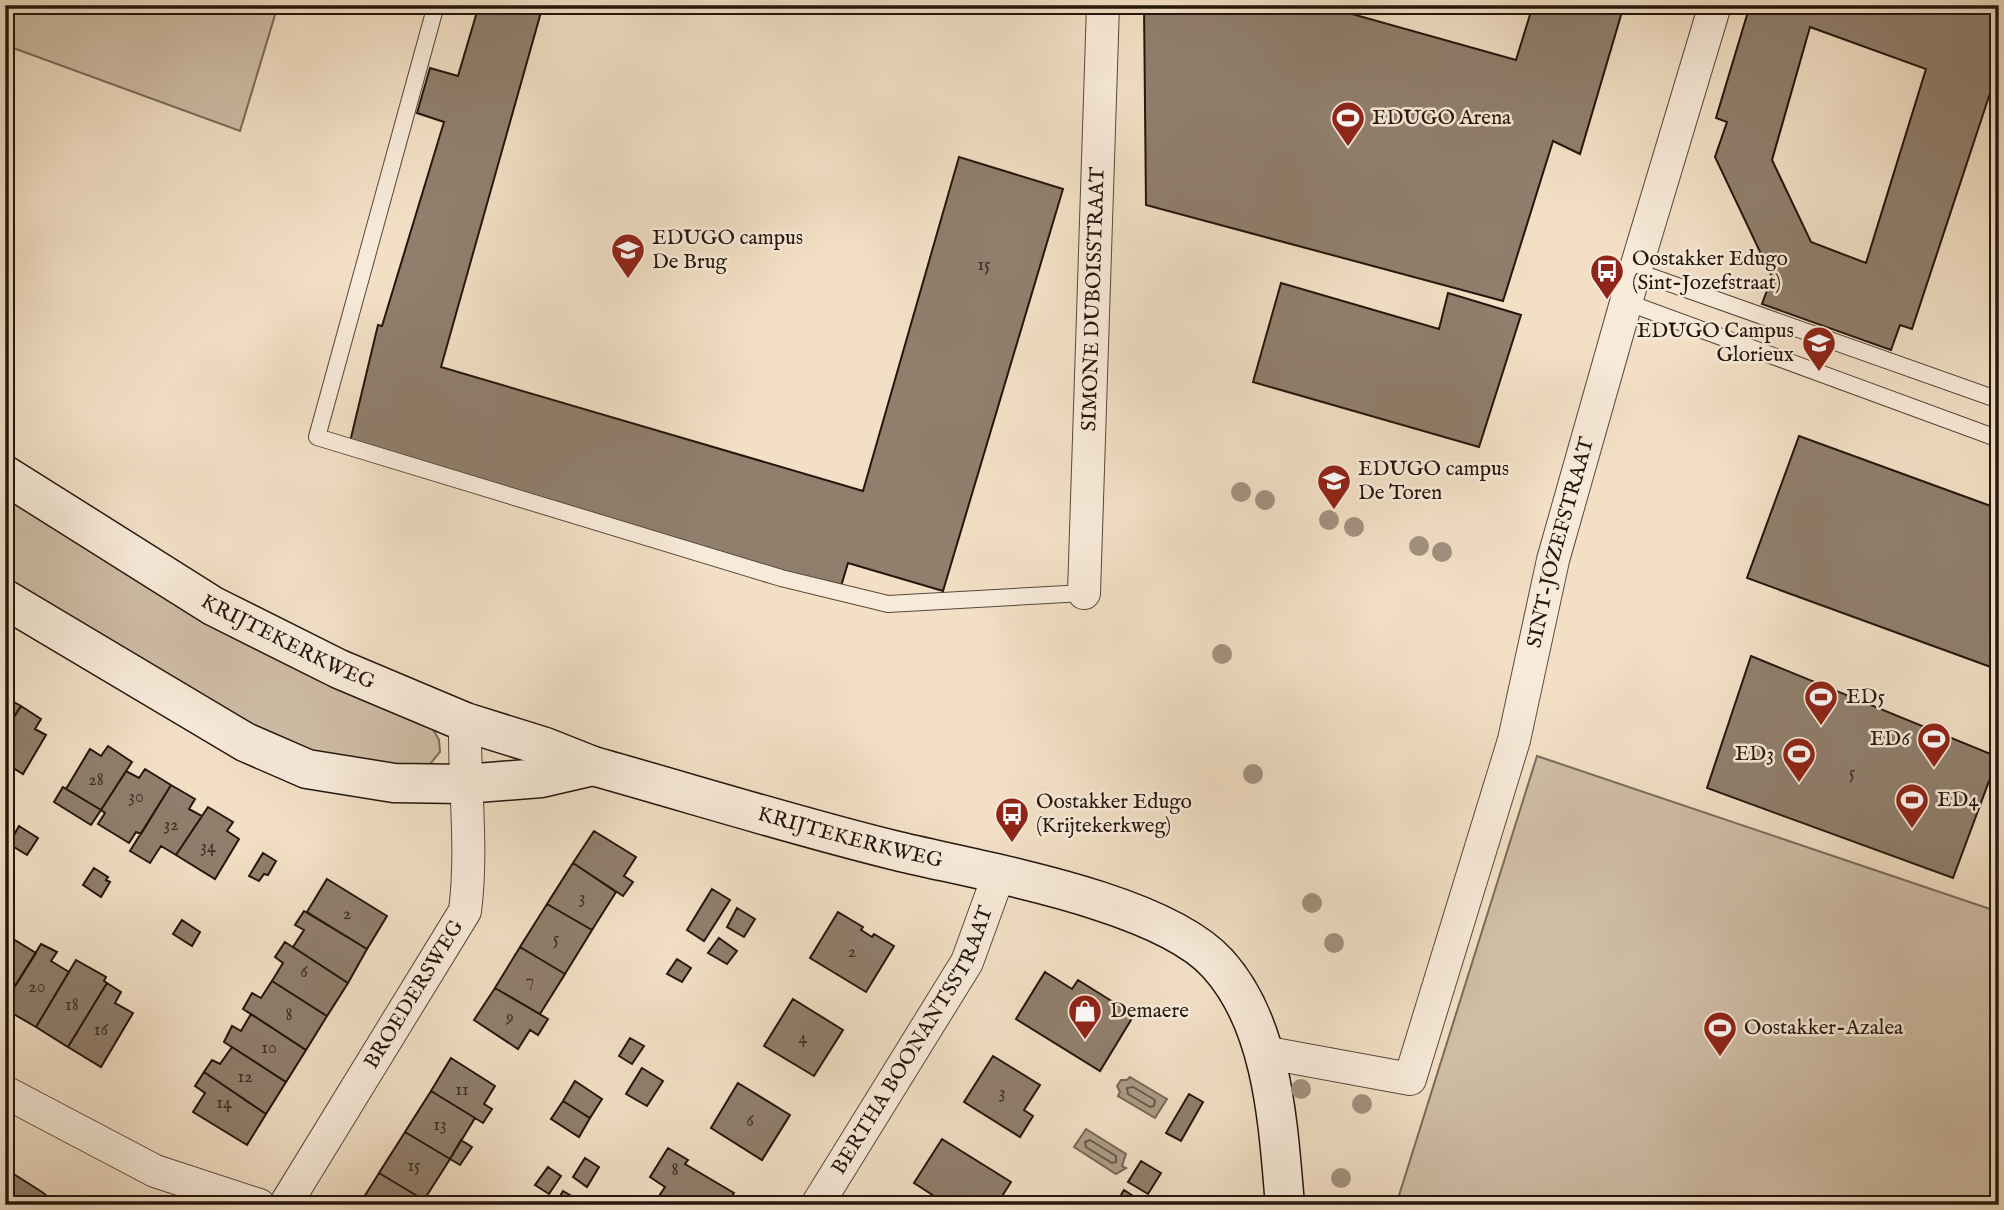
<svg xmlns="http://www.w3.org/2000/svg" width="2004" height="1210" font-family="'IM FELL English',serif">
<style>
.green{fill:#cfbda6;stroke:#7a6a5a;stroke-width:2}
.water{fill:#ac9b86;stroke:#766656;stroke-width:2}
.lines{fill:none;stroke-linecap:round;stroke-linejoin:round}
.shore{stroke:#68584a;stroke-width:2}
.building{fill:#907f6d;stroke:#25160d;stroke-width:2;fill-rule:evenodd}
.lane-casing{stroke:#58483b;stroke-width:18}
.street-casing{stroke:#58483b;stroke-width:34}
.secondary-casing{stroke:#25160d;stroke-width:41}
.lane{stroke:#f7ead9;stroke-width:16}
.street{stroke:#f7ead9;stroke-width:32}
.secondary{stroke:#f7ead9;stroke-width:38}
.tree{fill:#a2907e}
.labels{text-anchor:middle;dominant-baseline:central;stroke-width:5;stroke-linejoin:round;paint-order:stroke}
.number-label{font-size:18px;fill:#403025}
.poi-label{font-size:21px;fill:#25160d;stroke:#f7ead9;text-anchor:start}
.street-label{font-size:21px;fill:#25160d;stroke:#f7ead9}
</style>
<rect width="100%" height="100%" fill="#f2dfc5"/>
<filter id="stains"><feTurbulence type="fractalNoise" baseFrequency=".00286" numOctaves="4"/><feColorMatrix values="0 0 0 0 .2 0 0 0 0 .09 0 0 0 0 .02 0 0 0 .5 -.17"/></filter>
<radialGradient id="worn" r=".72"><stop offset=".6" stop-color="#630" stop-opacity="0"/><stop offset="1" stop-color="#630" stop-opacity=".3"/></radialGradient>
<path class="green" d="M5,5H278L240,131L5,45Z
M5,493L432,727L439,740L440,752L431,763L414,769L312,754L261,733L5,578Z
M1537,756L1999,912V1205H1396Z"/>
<path class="water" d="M1130,1077L1167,1099L1155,1118L1118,1096L1120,1092L1117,1086L1121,1080H1127Z
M1086,1129L1126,1154L1122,1166L1126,1168L1116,1174L1074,1147Z"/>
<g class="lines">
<path class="shore" d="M1133,1087L1155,1100L1154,1106L1150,1107L1128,1094L1127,1088Z
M1090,1140L1116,1156V1162L1112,1163L1086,1147L1085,1142Z"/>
</g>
<path class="building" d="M479,5H543L441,367L863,491L959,157L1063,189L943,591L848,563L839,593L349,446L378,325L382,326L444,122L417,113L430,68L458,76Z
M1144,5H1320L1516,60L1533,5H1624L1580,154L1553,141L1503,301L1146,205Z
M1750,5H1999V66L1912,329L1900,325L1891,350L1762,304L1772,277L1715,157L1727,122L1716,118ZM1810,27L1926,69L1866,263L1811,242L1772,160Z
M1281,283L1439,329L1448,293L1521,315L1479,447L1253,382Z
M1799,436L1999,509V670L1747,578Z
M1751,656L1998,757L1953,878L1707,788Z
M5,697L21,706L5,731Z
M21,706L41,719L35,729L46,735L23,774L5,763V731Z
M108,746L132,762L101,810L66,789L90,749L101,756Z
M145,769L171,785L141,834L136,832L129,843L98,824L105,813L101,810L126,771L139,778Z
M171,785L195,799L189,809L202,816L176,855L161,846L150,863L130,851Z
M63,787L101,810L91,825L54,802Z
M208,807L233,822L227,831L239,839L215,879L176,855Z
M19,826L38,838L27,855L9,844Z
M594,831L636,857L624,876L633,882L623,896L573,863Z
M263,853L276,861L268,875L264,874L259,881L249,876Z
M573,863L616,892L592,930L547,904Z
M94,868L108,877L106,880L110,882L101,897L83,885Z
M327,879L387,916L367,949L307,912Z
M712,889L730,900L704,941L687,930Z
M547,904L592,930L565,974L520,947Z
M737,908L755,919L744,937L727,927Z
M304,911L367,949L348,983L293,947L304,930L295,925Z
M838,912L863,927L861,930L872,937L874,934L894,946L866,992L810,958Z
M182,920L200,932L192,946L173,934Z
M5,934L36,953L5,1002Z
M719,938L737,951L727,964L708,953Z
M285,942L348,983L327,1016L272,981L283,963L275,957Z
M41,944L57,952L51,961L69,972L36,1027L5,1009V1002Z
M520,947L565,974L540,1014L495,988Z
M677,959L691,968L682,982L667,974Z
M76,960L106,977L104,981L107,983L68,1047L36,1027Z
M1045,972L1072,989L1078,980L1134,1015L1100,1071L1016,1019Z
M272,981L327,1016L306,1050L243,1009L252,993L261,998Z
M107,983L121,992L115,1003L133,1013L101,1067L68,1047Z
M495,988L548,1019L538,1035L530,1030L518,1049L474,1020Z
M793,999L843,1030L814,1076L764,1046Z
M251,1014L306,1050L286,1082L224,1042L232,1026L241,1031Z
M630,1038L644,1046L632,1064L619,1056Z
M232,1047L286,1082L266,1114L204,1072L212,1060L220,1064Z
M993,1056L1040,1085L1024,1110L1033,1116L1020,1137L964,1102Z
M451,1058L495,1086L484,1104L492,1109L483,1123L431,1091Z
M642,1068L663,1081L647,1106L626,1094Z
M204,1072L266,1114L247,1145L193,1112L205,1093L195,1086Z
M575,1081L602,1099L590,1118L563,1101Z
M738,1083L790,1115L762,1160L711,1128Z
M431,1091L475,1118L450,1159L405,1132Z
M1189,1094L1203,1102L1181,1141L1166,1133Z
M563,1101L590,1118L579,1137L551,1119Z
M405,1132L450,1159L424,1200L379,1173Z
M942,1139L1011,1182L999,1201L1005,1205H948L914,1183Z
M461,1140L472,1147L460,1165L450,1159Z
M668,1148L688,1160L685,1164L734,1193L726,1205H653L665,1187L650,1177Z
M585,1158L599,1167L587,1187L573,1177Z
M1141,1161L1161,1173L1148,1194L1128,1182Z
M548,1167L561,1176L549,1194L535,1185Z
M9,1171L42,1192L58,1205H5V1176Z
M379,1173L424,1200L421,1205H359Z
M1124,1190L1147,1205H1115Z
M563,1191L580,1201L578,1205H555Z"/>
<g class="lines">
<g class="lane-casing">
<path id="lane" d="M436,5L317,437L781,578L888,604L1084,593
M1635,271L1999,400
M1626,302L1999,439"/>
</g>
<g class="street-casing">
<g id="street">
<path id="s1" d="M1084,593L1103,5"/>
<path id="s2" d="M1263,1052L1410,1079L1514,740L1553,560L1635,271L1715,5"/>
<path d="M5,1092L155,1171L259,1205"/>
<path id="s3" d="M285,1205L465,911C473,848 464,785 465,722"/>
<path id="s4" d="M817,1205L967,962L999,874"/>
</g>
</g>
<g class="secondary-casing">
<g id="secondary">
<path id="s5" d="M5,475L213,606L339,669L465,722L545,747L593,766C693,794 792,825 893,850C978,871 1161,900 1218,964C1274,1026 1278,1126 1285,1205"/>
<path d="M5,599L245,742L307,769L394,783L464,784L541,778L593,766"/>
</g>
</g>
<use href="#lane" class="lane"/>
<use href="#street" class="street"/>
<use href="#secondary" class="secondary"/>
</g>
<g class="tree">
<circle cx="1241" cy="492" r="10"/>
<circle cx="1265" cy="500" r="10"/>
<circle cx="1329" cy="520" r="10"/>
<circle cx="1354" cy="527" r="10"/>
<circle cx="1419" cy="546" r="10"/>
<circle cx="1442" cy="552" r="10"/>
<circle cx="1222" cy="654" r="10"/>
<circle cx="1253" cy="774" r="10"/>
<circle cx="1312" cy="903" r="10"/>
<circle cx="1334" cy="943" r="10"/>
<circle cx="1301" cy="1089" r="10"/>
<circle cx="1362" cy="1104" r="10"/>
<circle cx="1341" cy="1178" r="10"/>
</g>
<defs>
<g id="stadium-pin" transform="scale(1.75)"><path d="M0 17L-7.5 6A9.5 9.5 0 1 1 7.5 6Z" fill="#8f2418" stroke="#f7ead9"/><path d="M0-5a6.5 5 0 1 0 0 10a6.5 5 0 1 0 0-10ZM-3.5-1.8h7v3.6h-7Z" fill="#fff"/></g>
<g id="school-pin" transform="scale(1.75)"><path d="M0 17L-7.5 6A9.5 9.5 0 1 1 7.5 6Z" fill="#8f2418" stroke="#f7ead9"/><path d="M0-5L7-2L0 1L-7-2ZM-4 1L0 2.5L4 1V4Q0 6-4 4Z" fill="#fff"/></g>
<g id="bus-pin" transform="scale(1.75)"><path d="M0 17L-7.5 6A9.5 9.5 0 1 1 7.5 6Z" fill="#8f2418" stroke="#f7ead9"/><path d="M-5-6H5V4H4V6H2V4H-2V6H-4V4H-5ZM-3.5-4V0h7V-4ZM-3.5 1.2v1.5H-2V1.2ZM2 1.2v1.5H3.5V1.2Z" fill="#fff"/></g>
<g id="shop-pin" transform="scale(1.75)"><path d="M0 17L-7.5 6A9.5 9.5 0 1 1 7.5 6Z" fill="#8f2418" stroke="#f7ead9"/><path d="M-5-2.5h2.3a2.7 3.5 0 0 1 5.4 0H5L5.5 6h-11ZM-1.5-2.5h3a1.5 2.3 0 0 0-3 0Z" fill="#fff"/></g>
</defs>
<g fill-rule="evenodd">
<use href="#stadium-pin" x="1348" y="118"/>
<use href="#school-pin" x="628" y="250"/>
<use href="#bus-pin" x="1607" y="271"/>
<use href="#school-pin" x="1819" y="343"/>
<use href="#school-pin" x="1334" y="481"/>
<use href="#stadium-pin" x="1821" y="697"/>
<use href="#stadium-pin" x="1934" y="739"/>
<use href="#stadium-pin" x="1799" y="754"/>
<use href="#stadium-pin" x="1912" y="800"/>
<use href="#bus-pin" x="1012" y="814"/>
<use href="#shop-pin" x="1085" y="1011"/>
<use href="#stadium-pin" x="1720" y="1028"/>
</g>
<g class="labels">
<g class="number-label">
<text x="984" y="265">15</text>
<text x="1852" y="773">5</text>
<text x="96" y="780">28</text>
<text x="136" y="797">30</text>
<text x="171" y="825">32</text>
<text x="208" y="847">34</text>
<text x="582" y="898">3</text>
<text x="347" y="914">2</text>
<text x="556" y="939">5</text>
<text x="852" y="952">2</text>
<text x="304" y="972">6</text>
<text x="530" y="981">7</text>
<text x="37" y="987">20</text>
<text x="72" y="1005">18</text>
<text x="289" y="1015">8</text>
<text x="510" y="1017">9</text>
<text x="101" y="1030">16</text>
<text x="803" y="1038">4</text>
<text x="269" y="1048">10</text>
<text x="245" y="1077">12</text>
<text x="462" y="1090">11</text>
<text x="1002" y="1093">3</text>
<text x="224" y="1103">14</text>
<text x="750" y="1121">6</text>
<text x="440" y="1125">13</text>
<text x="414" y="1166">15</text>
<text x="675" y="1170">8</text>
</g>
<g class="poi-label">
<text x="1372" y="118">EDUGO Arena</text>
<text x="652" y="238">EDUGO campus<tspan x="652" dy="24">De Brug</tspan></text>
<text x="1632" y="259">Oostakker Edugo<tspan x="1632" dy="24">(Sint-Jozefstraat)</tspan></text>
<text x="1794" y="331" text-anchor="end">EDUGO Campus<tspan x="1794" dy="24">Glorieux</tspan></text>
<text x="1358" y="469">EDUGO campus<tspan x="1358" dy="24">De Toren</tspan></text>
<text x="1846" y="697">ED5</text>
<text x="1910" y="739" text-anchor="end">ED6</text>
<text x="1774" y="754" text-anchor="end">ED3</text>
<text x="1937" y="800">ED4</text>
<text x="1036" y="802">Oostakker Edugo<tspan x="1036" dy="24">(Krijtekerkweg)</tspan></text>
<text x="1110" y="1011">Demaere</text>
<text x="1744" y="1028">Oostakker-Azalea</text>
</g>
<g class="street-label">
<text stroke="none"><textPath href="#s1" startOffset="294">SIMONE DUBOISSTRAAT</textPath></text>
<text stroke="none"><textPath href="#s2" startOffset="707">SINT-JOZEFSTRAAT</textPath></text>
<text stroke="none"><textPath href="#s5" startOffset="329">KRIJTEKERKWEG</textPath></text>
<text stroke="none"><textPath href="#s5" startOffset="926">KRIJTEKERKWEG</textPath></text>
<text stroke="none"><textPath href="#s3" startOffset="247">BROEDERSWEG</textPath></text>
<text stroke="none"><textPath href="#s4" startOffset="191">BERTHA BOONANTSSTRAAT</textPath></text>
</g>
</g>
<rect width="2004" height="1210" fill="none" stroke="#f2dfc5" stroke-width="28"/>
<rect x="7" y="7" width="1990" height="1196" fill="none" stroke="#25160d" stroke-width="3.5"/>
<rect x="14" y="14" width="1976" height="1182" fill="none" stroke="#25160d" stroke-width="2"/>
<rect width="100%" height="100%" filter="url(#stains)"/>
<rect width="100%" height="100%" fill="url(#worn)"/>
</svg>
